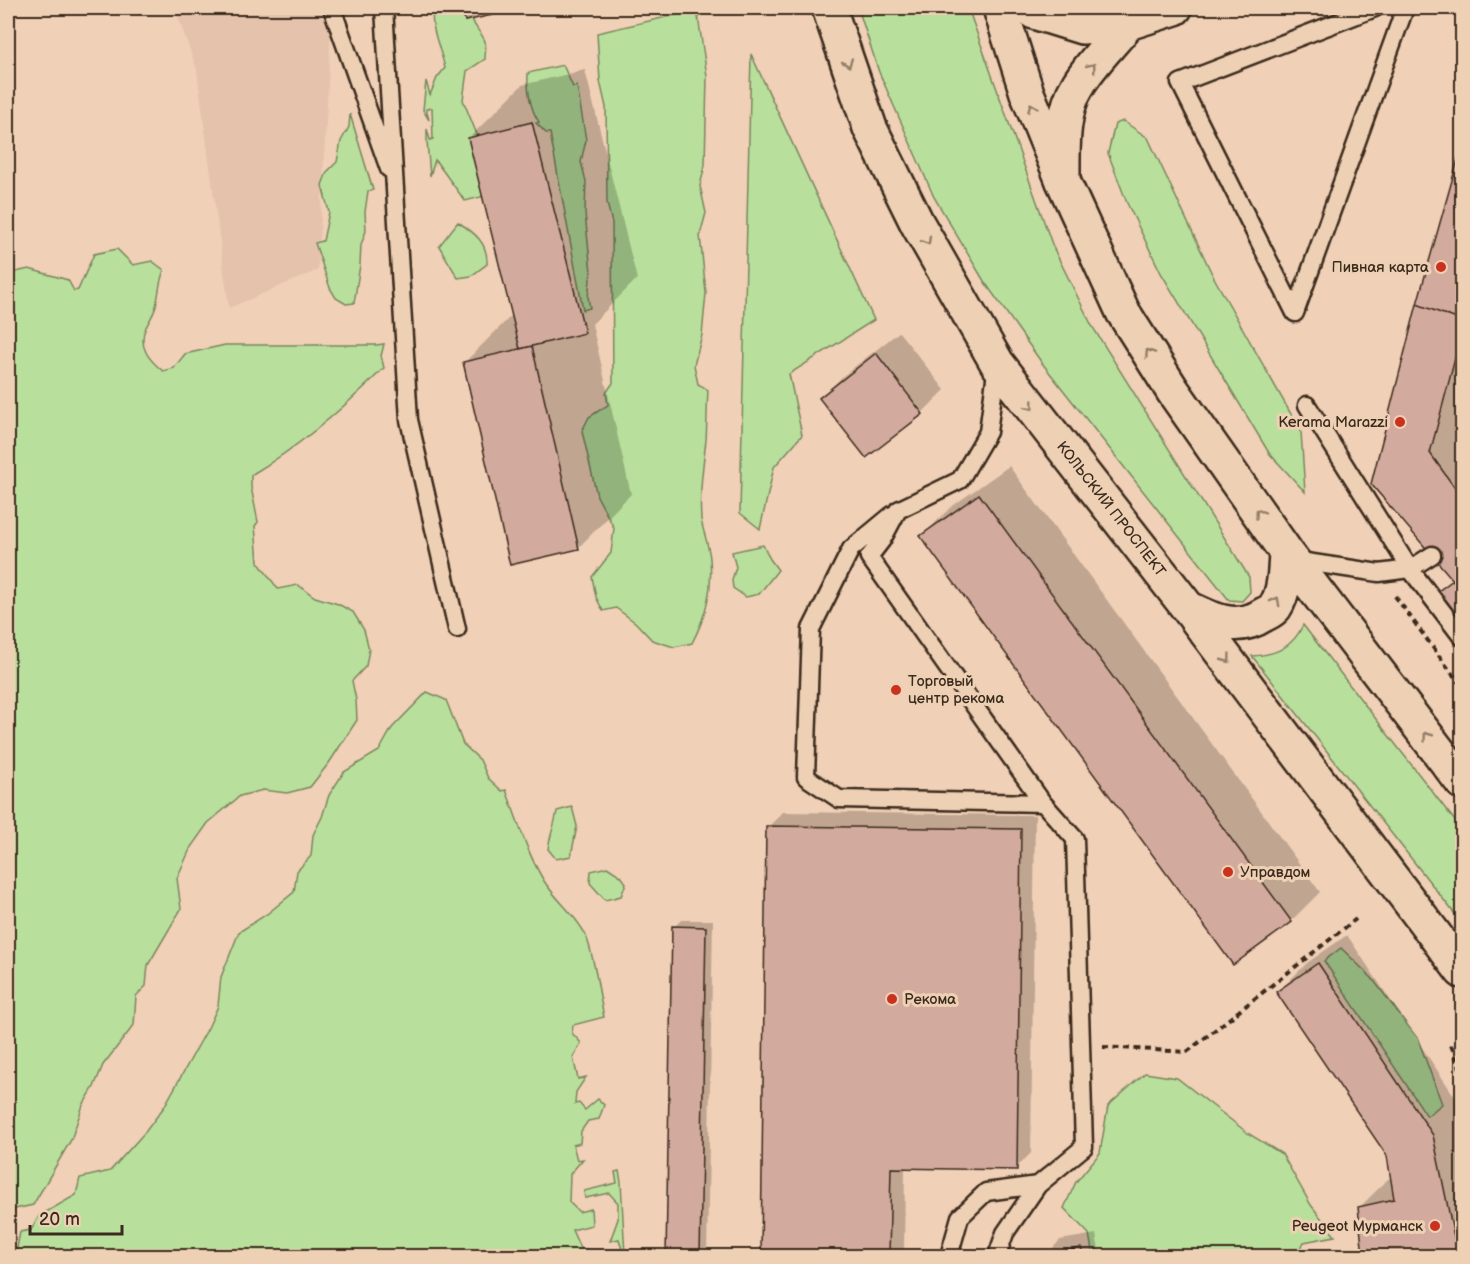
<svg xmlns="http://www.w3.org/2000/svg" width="1470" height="1264" font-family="'Balsamiq Sans',sans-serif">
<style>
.built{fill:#e4c2ac}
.green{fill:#b8e09c;stroke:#7a855d;stroke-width:1.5}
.shadow{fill:#0003}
.building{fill:#d3aa9e;stroke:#3b2a1e;stroke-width:1.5}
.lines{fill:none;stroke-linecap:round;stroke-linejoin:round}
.service-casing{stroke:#3b2a1e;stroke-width:21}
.tertiary-casing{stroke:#3b2a1e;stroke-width:38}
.primary-casing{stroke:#3b2a1e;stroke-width:38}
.path{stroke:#3b2a1e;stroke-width:4;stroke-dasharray:6 4.5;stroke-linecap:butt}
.service{stroke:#eed1b4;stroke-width:16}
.tertiary{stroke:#eed1b4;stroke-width:33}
.primary{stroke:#eed1b4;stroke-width:33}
.oneway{stroke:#947e69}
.poi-dot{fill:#c8321e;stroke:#eed1b4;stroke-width:2}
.labels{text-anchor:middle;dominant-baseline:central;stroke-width:6;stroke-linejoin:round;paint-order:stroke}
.poi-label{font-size:15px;fill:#3b2a1e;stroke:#eed1b4;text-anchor:end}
.street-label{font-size:15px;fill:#3b2a1e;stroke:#eed1b4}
</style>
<rect width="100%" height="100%" fill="#f0d0b6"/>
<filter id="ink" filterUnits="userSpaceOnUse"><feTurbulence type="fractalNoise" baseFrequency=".0167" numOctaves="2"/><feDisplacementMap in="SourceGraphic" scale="12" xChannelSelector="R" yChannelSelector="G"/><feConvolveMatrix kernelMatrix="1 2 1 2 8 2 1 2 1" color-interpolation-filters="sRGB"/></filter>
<g filter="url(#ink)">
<path class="built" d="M175,8H332L318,270L229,308L197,70Z"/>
<path class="green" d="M858,8H968L1053,247L1092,326L1249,577L1250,592L1242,601L1229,600L1042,363L984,281L934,197L879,72Z
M442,9L472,18C475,30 479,29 484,39C487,44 485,53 485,59L467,71L463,100L478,137L485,196L465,201L435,160L430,176L427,141V129L430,140L433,139L432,108L426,109L429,120L423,110L426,81L430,95L437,78L445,68C440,47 432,33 432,11Z
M697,10L707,76L705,165L700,186L706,213L700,235L706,293L702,335L694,365L698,384L708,390C707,406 707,424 706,440C703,466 699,493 701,519C703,532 709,545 710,559C713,590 706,616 692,643L674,647L652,640L636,623L616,608L603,611L596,597L592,577L611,553L614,528L597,496L582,431L589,417L608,405L606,393L613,383L612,223L607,203L606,107L600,81L597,33Z
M751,54L874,320L789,374L802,435L774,467L760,529L740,513Z
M563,65L573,87L577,86L586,140L581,162L586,181L585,213L591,272L588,297L590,308L583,310L550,133H546L536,123L539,122C530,109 527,89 528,73Z
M350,114L373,190L368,191L365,212L366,231L361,245L360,265L354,303L346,304L336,298L330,288L315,243L323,241L329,212L322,185L327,172L337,162L341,141L349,127Z
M1123,121L1148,138L1213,276L1301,432L1305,492L1269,453L1161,273L1127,203L1108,153L1115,124Z
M458,222C475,233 488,243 487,264L471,276L458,278L439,246Z
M117,249L133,265L152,261L164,270C159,282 159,294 156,306C154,314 149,321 146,327C137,346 149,360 163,371L174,368L185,354L225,345H377L384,344L381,356L384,368C344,408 300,446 251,475V487L258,522L255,526L258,562L278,589L298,585L315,597L338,604L353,612L364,630L369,649L366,666L352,681L356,700L357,720L329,763L310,787L287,793L263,790L240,796L208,823L191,847L177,878L181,909L148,965L146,986L136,996L134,1025L103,1065L94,1087L83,1105L71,1140L33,1205L15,1209L8,1224V271L16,272L29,269L68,280L74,291L78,290L94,254Z
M763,545L770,559L778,570L759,594L746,597L733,588L732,580L736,567L732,552Z
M1303,625L1462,830V923L1252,656C1276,655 1293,647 1303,625Z
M427,692L446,700L463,744L480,760L488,778L502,791L506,790C518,821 527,853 544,881C555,899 578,917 586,936C596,963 598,990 604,1017L573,1025L572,1033L581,1043L573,1057L578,1079L586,1077L576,1092L575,1104L579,1103L585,1110L598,1099L604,1105L599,1119L588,1121L581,1131L580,1143L573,1145L577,1160L583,1159L570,1174L569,1202L579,1212L591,1209L592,1225L572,1230L580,1248L609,1254L622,1250L619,1239L610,1241L618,1219V1203L609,1193L585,1198L584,1191L617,1183L615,1172L619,1171L621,1182L625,1256H11L16,1253L20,1232L31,1230L39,1216L76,1195L80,1178L110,1171L146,1131L164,1107L208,1028L218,1006L221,977L239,932L267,914L294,892L297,871L311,856L313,835L322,817L329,795L344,772L379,751L392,728Z
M572,807L577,826L571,856L556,859L548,849C550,835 555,824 557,811Z
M607,867L621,876L626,883L621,896L605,900L590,883L591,871Z
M1341,948L1372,978L1418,1039L1442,1104L1427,1116L1324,961Z
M1145,1073L1177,1078L1249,1134L1282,1154L1311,1205L1335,1236L1304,1242L1297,1256H1093L1089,1234L1064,1208L1076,1182L1100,1153L1108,1106Z"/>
<path class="shadow" d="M463,8H518L466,19Z
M585,70L637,279L592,324L631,494L579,547L464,363L513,314L469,138L522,85Z
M1462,150V621L1439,592L1453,578L1373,484L1418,304Z
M899,332L945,390L922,413L866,456L821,398L843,376Z
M1009,466L1320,892L1291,921L922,536L951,507Z
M783,812L1035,815L1031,1153L1016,1168L905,1167L904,1256H762L768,827Z
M681,920H713L707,1256H668L674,927Z
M1347,935L1461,1106L1462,1256H1365L1359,1208L1388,1179L1392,1178L1388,1155L1278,992L1307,963Z
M1096,1234L1100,1256H1046L1060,1240Z"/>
<path class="building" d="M462,8H524L465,21Z
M532,122L585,333L520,349L468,138Z
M1462,145V321L1417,304Z
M1417,304L1462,321V332L1430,453L1462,498V572L1453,580L1371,484Z
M532,346L579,549L510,565L463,362Z
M876,353L923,414L866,458L819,398Z
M979,494L1292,922L1233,965L920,536Z
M1462,572V592L1453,580Z
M1453,580L1462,592V624L1437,592Z
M766,826L1021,829L1017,1170L891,1168L889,1256H761Z
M672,926L706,927L700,1256H666Z
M1318,963L1433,1135L1458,1256H1363L1358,1207L1394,1199L1387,1156L1276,992Z
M1081,1248L1083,1256H1044V1254Z"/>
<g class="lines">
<g class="service-casing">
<path id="service" d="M332,8L389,169
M384,8L409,420L457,629
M1375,8L1180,83L1295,313L1405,8
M1307,405L1410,569L1462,637
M892,515L851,549L811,629L806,777L839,799L1043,803
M1293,560L1379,573L1410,569L1432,555
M949,1256L960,1217L986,1192L1038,1185
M997,1256L1005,1233L1038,1185L1084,1147L1075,839L1043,803L869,557L882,540L898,510L960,480L988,432L997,364"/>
</g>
<g class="tertiary-casing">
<path id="tertiary" d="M1028,8L1034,12L1082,27L1128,23L1175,8
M1063,181C1063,149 1061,112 1078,85C1091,63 1112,43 1128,23"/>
</g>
<g class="primary-casing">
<path id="primary" d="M829,8L870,128L917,223L997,363L1188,608L1462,971
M1000,8L1027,93L1063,181L1123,312L1173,391L1286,552L1462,782
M1188,608C1213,620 1237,632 1263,615C1267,613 1272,611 1275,607C1285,592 1285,571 1286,552"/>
</g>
<path class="path" d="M1395,596L1462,687
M1451,1045L1462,1073
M1103,1047L1187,1052L1356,919"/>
<use href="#service" class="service"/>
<use href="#tertiary" class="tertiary"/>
<use href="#primary" class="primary"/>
</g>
<defs><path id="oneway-chevron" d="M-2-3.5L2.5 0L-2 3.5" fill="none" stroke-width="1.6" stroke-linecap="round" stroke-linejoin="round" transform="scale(1.5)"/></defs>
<g class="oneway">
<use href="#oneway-chevron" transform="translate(848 63) rotate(71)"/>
<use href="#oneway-chevron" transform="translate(1092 67) rotate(-51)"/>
<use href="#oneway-chevron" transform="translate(1032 107) rotate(-113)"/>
<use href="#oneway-chevron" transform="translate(927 241) rotate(60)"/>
<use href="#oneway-chevron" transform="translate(1149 353) rotate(-123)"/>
<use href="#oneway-chevron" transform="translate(1030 406) rotate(52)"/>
<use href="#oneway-chevron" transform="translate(1259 513) rotate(-125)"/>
<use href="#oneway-chevron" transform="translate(1276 601) rotate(-62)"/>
<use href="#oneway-chevron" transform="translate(1227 659) rotate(53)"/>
<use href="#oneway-chevron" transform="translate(1427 736) rotate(-127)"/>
</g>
</g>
<g class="poi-dot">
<circle cx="1441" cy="267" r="6"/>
<circle cx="1400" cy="422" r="6"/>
<circle cx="896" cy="690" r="6"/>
<circle cx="1228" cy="872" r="6"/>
<circle cx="892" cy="999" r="6"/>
<circle cx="1435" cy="1226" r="6"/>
</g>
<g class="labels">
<g class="poi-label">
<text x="1429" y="267">Пивная карта</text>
<text x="1388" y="422">Kerama Marazzi</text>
<text x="908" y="681" text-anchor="start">Торговый<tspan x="908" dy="17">центр рекома</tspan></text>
<text x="1240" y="872" text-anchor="start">Управдом</text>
<text x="904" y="999" text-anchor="start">Рекома</text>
<text x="1423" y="1226">Peugeot Мурманск</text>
</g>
<g class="street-label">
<text transform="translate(1111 509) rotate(52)">КОЛЬСКИЙ ПРОСПЕКТ</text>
</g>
</g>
<rect width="1470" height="1264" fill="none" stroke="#eed1b4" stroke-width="30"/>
<rect x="15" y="15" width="1440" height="1234" fill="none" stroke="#3b2a1e" stroke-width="2" filter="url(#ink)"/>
<path d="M30 1225v9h92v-9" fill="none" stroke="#3b2a1e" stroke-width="3"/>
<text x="39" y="1225" font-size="18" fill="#3b2a1e" stroke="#eed1b4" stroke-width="4.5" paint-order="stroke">20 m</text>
</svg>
